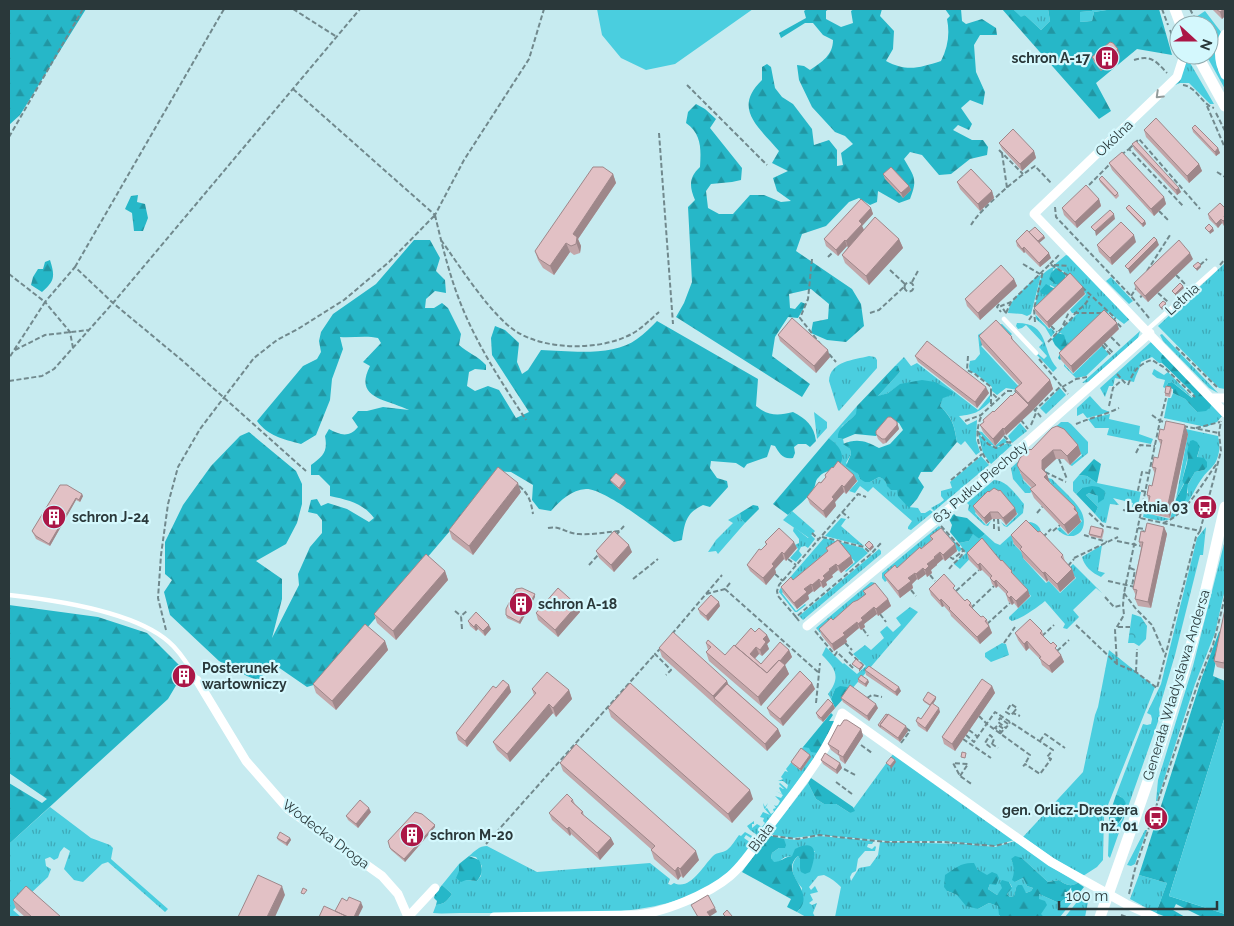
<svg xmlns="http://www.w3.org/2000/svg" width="1234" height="926" font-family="Raleway,sans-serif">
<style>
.grass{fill:url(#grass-tufts)}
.forest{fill:url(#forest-firs)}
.park{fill:url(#park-crowns)}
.pitch{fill:#4acedf}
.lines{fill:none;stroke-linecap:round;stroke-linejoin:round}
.path{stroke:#71898d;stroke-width:2;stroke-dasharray:5 2.5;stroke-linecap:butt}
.lane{stroke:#fff;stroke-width:4.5}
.street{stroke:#fff;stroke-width:9}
.secondary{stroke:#fff;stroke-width:11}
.wall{fill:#c2a6a9}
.shaded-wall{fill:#9e878a}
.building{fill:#e2c1c5;stroke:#9e878a}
.oneway{stroke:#949c9c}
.labels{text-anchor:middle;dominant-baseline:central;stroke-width:4.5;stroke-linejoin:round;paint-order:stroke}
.poi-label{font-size:14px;font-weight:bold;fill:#2a383a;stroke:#d4f8fd;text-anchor:start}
.street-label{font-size:14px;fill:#2a383a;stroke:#d4f8fd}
</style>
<defs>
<pattern id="grass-tufts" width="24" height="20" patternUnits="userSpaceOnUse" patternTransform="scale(1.25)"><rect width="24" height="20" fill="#4acedf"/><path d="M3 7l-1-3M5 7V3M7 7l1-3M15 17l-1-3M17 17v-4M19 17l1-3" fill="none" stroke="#3ea8b6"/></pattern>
<pattern id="forest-firs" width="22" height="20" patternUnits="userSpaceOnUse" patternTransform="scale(1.25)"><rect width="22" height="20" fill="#26b7c8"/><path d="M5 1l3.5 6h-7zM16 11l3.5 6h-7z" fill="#2196a3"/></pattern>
<pattern id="park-crowns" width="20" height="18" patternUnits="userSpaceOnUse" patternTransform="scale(1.25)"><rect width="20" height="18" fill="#4acedf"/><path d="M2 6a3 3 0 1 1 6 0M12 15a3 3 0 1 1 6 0" fill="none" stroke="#3ea8b6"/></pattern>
</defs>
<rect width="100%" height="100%" fill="#c7ebf0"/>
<path class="grass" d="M1013,9H1048L1050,21L1041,30L1025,15L1021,18Z
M1092,9H1113L1094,12L1092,21L1080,22V12L1092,11Z
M1205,11L1221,32L1217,45L1209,36V25H1202L1196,17Z
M1209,46L1216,51L1218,69L1225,82V89L1206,55H1209Z
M1186,60L1189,61L1214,104H1210L1189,83H1180L1173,86Z
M1066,255L1070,256L1130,319L1124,324L1108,312L1109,315L1114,318L1072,348L1067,344L1061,333H1058L1078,313H1072L1070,310L1086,294L1072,280L1066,277V273L1055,266L1054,265Z
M1225,263V389L1219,388L1158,326Z
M1054,267L1056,268L1053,269L1052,282L1059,285L1056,288L1050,285L1049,294L1055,296L1035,314L1049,329L1051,328L1055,332L1051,337L1045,327L1036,319C1034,312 1038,283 1042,276C1044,272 1050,268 1054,267Z
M1041,275L1031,314L1027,316L1022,314L1008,313C1010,298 1026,288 1036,277Z
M1111,277L1133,301L1129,304L1106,281Z
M1017,323C1050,323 1041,350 1057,368L1053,372L1037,355L1038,354L1044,359L1047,356L1039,347L1043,343L1026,325L1022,328L1018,329L1016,326Z
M1002,324L1012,334L1009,337L1000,328L981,346L1023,391L1006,388L997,395L992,391V387L975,373L970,372L969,366L970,361L975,360L980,354L978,335L990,327Z
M1140,331L1138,338L1088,382L1082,383Z
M1162,334L1218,393L1209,388L1163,341L1160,335Z
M1151,342L1165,355L1162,363H1159L1152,357L1141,362C1140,369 1136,374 1134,382L1115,378L1113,386H1109L1105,397L1100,388Z
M1102,346L1109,354L1086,376L1076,378L1064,366V364L1073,374Z
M869,356L875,357L877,360V368L839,411L838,410L829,381C830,361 854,360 869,356Z
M904,357L911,366L917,363L978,410L990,395V402C978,413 975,414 959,416L967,425L977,420L976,440L980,452L976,455L965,441L961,445L957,442C954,424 953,419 940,406L943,397L952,395L901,384L888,393L877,397L900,372L898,366H895Z
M1154,369L1164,375L1168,372L1193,398L1172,382L1168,383L1165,388L1163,387L1165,380L1157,378L1152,374Z
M1060,388L1066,395L1046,414L1040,408Z
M1173,393L1185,399L1197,412L1212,405L1222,416L1217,422L1206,427L1164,418L1168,398H1171Z
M1090,396L1102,409L1110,412L1087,418L1083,413L1077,416V408Z
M857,406V414L842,426L838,438L843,439L844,444L850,449L851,454L846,463L858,474L860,479L870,482L879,477C890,480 883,489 897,490L909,507L918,508L921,513H925L930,510L933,512L911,530L908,529V527L912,521L873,487L868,492L860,486L855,493L849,491L858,481L841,467C843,454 839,446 829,438Z
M814,412L827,422V428L817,439Z
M1110,414L1109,419L1140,426L1139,434L1153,439L1151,444L1107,435L1109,428H1095L1088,419Z
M1061,422H1068L1071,424L1088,442V453L1072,466L1070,465L1082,455L1076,448L1023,468L1020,473L1024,478L1023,480L1033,490L1030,493H1025L1013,479L1011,468Z
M1020,423L1027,431L1012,443L1008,436Z
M1167,425L1218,436C1220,445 1220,451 1217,459C1215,466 1207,471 1203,477C1192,491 1188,512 1170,519C1161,523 1152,519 1143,517L1146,504L1152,505L1150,514L1170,519L1176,499L1188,493L1187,486L1195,472L1204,470L1197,458L1200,447L1188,456L1182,481L1184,483L1176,499L1188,433L1169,429Z
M978,431L982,432L995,446L1004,438L1008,442L997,447L989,444C996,450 1000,447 1007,443L1012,445L991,464L983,453L978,433L988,443Z
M981,456L989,465L934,511L931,508L940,503L944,500L941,496V491L952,488L950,482Z
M1079,475L1087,476L1097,483L1141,492L1137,511H1135L1136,507H1132L1133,503L1113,498L1119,505L1110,504L1106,523L1102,522L1095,514L1098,507L1086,495L1089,493L1098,496V502L1105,491L1082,488L1076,494L1073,491V482Z
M1048,478L1052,479C1060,488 1080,504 1083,516C1088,533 1071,544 1057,529L1060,527L1068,535L1082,521L1048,486L1051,483L1047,479Z
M994,480C1007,480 1016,495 1024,504L1023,513L1007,527L1004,526L1001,522L1006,526L1018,514L1012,508L982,507L975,513L986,525L991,521L988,526L984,525L968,510L969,505L967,503Z
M740,513L741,519L745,523L718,554L716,551L708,552L716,540L733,523L728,520Z
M841,518L846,519L841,526L864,546L825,536Z
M1030,522C1037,523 1043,529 1040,536L1029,528L1013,543L1025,556L1023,558L1046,583L1049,581L1060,593L1076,578L1068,569L1073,564L1102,593L1096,588L1073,610L1079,617L1067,629L1063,628L1065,624L1045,601C1038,607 1021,619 1012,621L1009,619V617L1031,596L984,544L960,569L954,564L966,553L959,543L969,541L973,533L979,539L985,534L995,543L1000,545L1020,527Z
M939,526L962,549L959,552L944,534L885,582L882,578V573Z
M794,527L808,538L811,535L815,539L808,548L805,546L801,547L799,551L802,555L796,562L790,558L798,549L795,545L799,543V539L793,531Z
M1206,527L1203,555H1200L1175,655L1159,709L1160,716L1110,858L1108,856L1109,828L1115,827L1122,820L1126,809L1121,797L1116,795L1143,724L1147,725L1151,724L1152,719L1151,715L1147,713L1161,684L1197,538Z
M824,538L863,548L868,553L846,572L845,571L855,562L840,545L782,593L796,611L805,604L806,605L797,612H795L779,592L780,589Z
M1225,540V589L1215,633L1195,684L1157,801H1156L1158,780L1193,666Z
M1102,545L1098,571L1105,573L1101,577C1092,573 1084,566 1082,557Z
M879,549L881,551V554L803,620L799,616Z
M871,582L875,583L879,588L822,635L816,628Z
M910,607L918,612L851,690L835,689L831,699L828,694C841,677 836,669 822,655L826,647L843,664L844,663L857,674L866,666L853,654L865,645L871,650L884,638L880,632L887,626L893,632L901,625L896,618Z
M1109,650L1155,687L1104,815L1103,860L1097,867L1083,876L1055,859L1023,837L1083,772L1095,715L1098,707Z
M803,747H808L818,753L742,859C685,922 593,912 517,913C498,913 479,913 460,913C451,913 441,914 433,913L436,905C445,904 447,901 452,894L442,885L459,864V871L466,880L477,881L481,876L482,866L476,857L469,856C475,851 479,846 487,846L537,872L650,863L670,879L668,884L671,885L674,883C690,891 703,866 713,856C717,852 722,853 727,850C732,846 735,840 739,835L741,836L745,832L752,836L751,838L746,835L744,838L751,843L757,835L750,830L747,826L754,821V824H752V828L757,824L762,827L765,823L763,821L764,818L760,817L763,812L770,815L764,808L763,803L765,807L768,803L765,809L767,808L771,814L774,812L773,809L776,808L774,805L776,806L778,805L780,801L775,796L781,798L783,795L776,791L782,794L779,788L780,787L783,789H784L779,784L780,783L787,789L788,785L783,781H778L783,779L781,777L785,771L788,772L786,769Z
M893,754L1014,840L995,846L943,841H887L820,835L792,838L769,834L808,783L816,799L824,804H836L850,813Z
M50,807L91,838L110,845L113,848L111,859L168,909L165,912L108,862L102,864L83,882L74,880L64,869L70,851L64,847L60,852L58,858L54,860L50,857L45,859L46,866L51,869L48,877L13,910L21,917H9V844Z
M1145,830H1147L1135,864L1131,866L1127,865Z
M820,836L874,841L872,844H868L867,847L872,849L875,846L876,847L875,851H865L858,859L856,871L852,873L850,877L851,881L859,868L870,866L878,855L880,842L967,844L995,847L1015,841L1050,866L1078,883C1070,887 1066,885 1059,880L1048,882L1022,858L1011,859L1014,866L1015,882L1023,878L1027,886L1033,888L1031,891L1026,893L1016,888L1014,896L1010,897L1007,894L1012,887L1009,882L997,895L988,889L990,884L987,876L977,869L947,891L957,895L978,909L989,903L999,906V915L1001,917H835L841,887C836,882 831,878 824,875L818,876L809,887L811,890L815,886L818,892L810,894L813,900L809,903L812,905L817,903L813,913L815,917H806L797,912L800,909L802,888C793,878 788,866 798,856L800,859V868L815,851L792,856L785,857L778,862H773L771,858L772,853L779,848L784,840L779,838L797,840Z
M1139,875L1167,883L1156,913L1130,899Z
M1084,893L1088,902L1085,917H1065Z
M1039,894L1059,903L1066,898L1072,902L1060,917H1044L1041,915L1038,896Z"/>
<path class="forest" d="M9,9H86L20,115L9,125Z
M807,9H829L826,11V19L841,27L853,23L851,11L854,9H882L880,16L894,31L893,49L886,61C907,72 919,68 941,61C948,47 950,34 947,19L950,16L945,9H961L962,21L966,24L982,19L996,28L997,35H980L974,45L976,72L985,92L983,105L970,100L961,108L972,124L969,130L958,125L953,130L972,140H983L988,147L987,155L970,159L951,174L939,175L922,155L910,152L904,159C914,176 918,179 910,199L899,203L878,191L877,202L870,205L859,198L849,202L826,226L802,234L796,251L852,289L861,304L864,326L846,342L827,340L811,333L813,322L828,319L829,304L811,289L789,294L790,308L795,309L801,302L806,304L798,318L788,317L775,337L772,356L810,384L802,397L676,317L684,303L692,282L688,207L695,200C689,186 689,177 700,167C701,150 702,134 686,123L688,112L696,104L705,109L716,119L710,128L742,168L741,180L732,182L711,184L706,191L708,208L719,214H733L750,195H764L781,202L791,201L777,191L773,178L788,171L772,163L779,151C759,127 732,109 762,80V67L767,64L771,67L775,88L782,97L793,104L812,129L814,145L829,140L837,150V166L843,165L841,153L853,144L845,136L835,132L812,107L799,80L797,65L804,66L810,70C822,62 833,55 833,40L823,35L813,23H805L781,38L779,33L806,18L804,11Z
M1002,9H1013L1021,17L1025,15L1041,30L1050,21L1048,9H1092V11L1080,12V22L1092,21L1094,12L1113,9H1159L1172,55L1137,49L1096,83L1111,111L1099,119Z
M138,195L137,202L145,204L148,218L143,231H134L132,213L125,209L131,196Z
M414,240H430L440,258L436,271L445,280L446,293L435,291L426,299L425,308H434L442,303L448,308L461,334L459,345C468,353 478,356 486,365V370L475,369L469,372L467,386L475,391L488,386L499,390L516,418L529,412L492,355L491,338L495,326L505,330L519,343L517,362L522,374L528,370L541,350C569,351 614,357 637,339C644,334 651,327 657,321L758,379L756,406C768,416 778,416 793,412C806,419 814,425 816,441L810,447L806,444H798L794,447L795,453L793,458C783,460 779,453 775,446L771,445L767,457L747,464L744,468L736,463L711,461L710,468L717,478L727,481L728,487L710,507L703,505C686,513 685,522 682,540L674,542C657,530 604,488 586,489C571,490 560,501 551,511L539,509L532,500L533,485L511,472L497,471L467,511L320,683L307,687L278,667L264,673L259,681L247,676L219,661L170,615L164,592L172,580L165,574V542L183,505L211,466L240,436L249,432L296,471L302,484V504L297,523L286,544L256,561L282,579V599L272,638L299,585L298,574L310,547L322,533V520L317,514L308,512L311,500L317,499L321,506L328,503L347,509L369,522L374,518C363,503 348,500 330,496V486L319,475H311V465C323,456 328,452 325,436L329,429C340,435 349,438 358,427L352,418L358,411H367L383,407L409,410C387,399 353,399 370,366L363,362L381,343L378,338C366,335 353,338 340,337L343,349L332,379L330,400L316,435L301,444C283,439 268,436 257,421L303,366L317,359L321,352L319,341L321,332L333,314L376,284Z
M50,260C55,276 55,281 42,292L31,285L33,277L38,269H43L45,262Z
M1056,268L1066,274L1064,283L1067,285L1055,296L1042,294L1040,291L1046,284L1053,288L1058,287L1057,284H1055L1049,279L1051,273Z
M1058,333L1064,335L1067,344L1072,348L1060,360L1058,358L1061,351L1055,345L1052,339Z
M1162,355H1165L1212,405L1206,411L1197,412L1185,399L1173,393V389L1166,387L1168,383L1172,382L1192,398L1194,394L1162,363L1161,358Z
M895,366H898L900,372L878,396L888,393L900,384L922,380L935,382L953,392L952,395L943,398L940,406C953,419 954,425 957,442L932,472H921L918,478L924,487L917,499L909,508L898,496L897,490H891L887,486C886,481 884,479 879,477L870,482H865L860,479L858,474L846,466L851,454L850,449L843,444C857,438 866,441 879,448L890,444L903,430L899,423L892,420L876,436L855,434L843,439L838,438C837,427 850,421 856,414L857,406Z
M829,438C837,444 845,452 841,464L833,471C827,471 823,472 819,477C815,480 816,484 814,488C808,499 796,507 788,515L773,504Z
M1193,440L1197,442L1200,447L1197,457L1204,458L1207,462V467L1204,470L1195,472C1193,476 1190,480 1188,484C1186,492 1189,499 1181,505L1176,502V499L1184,484L1182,481L1187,463L1188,456L1187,452L1190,441Z
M1094,459L1101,464L1097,483L1087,476L1079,475Z
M1092,486L1099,487L1105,491L1104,499L1098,503V496L1089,493L1086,495L1098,507L1095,514L1076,494L1082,488Z
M753,505L758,506L759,509L745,523L741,519L740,513Z
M954,514L956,516L967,518L985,534L979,539L973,534L969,541L959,543L950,532L952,525L949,519Z
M9,605L98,617L147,633L187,673L181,677L168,699L9,844V783L42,803L47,799L9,773Z
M1222,630L1213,676L1225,681V716L1169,896L1225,914V917H1202L1176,904L1173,910L1185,917H1166L1156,913L1167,883L1139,875L1202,677L1219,632Z
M840,686L847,687L851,690L835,708L831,699L835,689Z
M831,713L833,715L829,721H835L818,753L811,752L809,748L803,747Z
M811,778L853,807L855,811L850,813L836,804H824L816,799L808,783Z
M1116,795C1134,800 1124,818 1115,827L1109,828V816Z
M768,835L784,839L786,845L785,848H779L772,853L771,858L774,862C780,862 785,857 792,856L795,849C819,837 816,857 810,872L805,874L801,872L800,868V859L798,856C777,874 819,891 797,912L787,907L791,899L742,872Z
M469,856L479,860C483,868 483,874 477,881L466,880L461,882L456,878L459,871V864Z
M1015,856L1022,858L1048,882L1059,880C1066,885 1070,887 1078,883L1084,887L1072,902L1066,898L1059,903L1039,894V899L1045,901L1047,905L1041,914L1044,917H1001L999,915L998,906L989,903L978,909L966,906L957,895L947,891L944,887L945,875C955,868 962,862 974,863L977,869L987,875L992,872L997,874L999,878L996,885L990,884L988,889L997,895L1002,888L1000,883L1002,880L1009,882L1012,888L1007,894L1010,897L1014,896L1016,888L1018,885H1022L1026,893L1031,891L1033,888L1027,886L1023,878L1015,882L1012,880C1015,872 1014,866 1011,859Z
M442,885L452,894C447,901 445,904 436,905L437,901L434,898L435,894Z"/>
<path class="park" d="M792,511L815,531L809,538L783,520Z
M1132,614L1141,617L1147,626L1146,639L1139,646L1134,643H1128Z
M1002,643L1006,644L1009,655L991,662L985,657V653Z"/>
<path class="pitch" d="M597,9H753L675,64L646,70L621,58L602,35Z
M1225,716V914L1169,896Z"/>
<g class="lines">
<path class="path" d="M293,9L337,37
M1162,9L1168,25
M1190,9L1198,25
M1170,30L1177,49
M1134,60C1151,55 1155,60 1167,73
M687,85L767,165
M1183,85C1197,87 1201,104 1214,108
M293,89L435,215L464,160L529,59L544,9
M1207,106L1225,148
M1216,113L1225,131
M659,133L673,324
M9,137L83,9
M1129,149L1139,139L1200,209
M999,150L1023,174
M1002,153L1007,188
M1121,155L1129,149L1183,206
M1217,172L1225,177
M1089,185L1110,164
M1055,207L1056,217L1131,296L1149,318
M1159,211L1168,220
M435,215C443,249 451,282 465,314C481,351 504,386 526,420
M971,225C980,209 1019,176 1035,166L1052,184
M441,240C459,265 492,317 517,332C548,351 604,351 635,332C643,327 651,319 659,312
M828,257L833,252
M812,259L808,299L800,318L821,345
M1023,264L1040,274
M1050,264L1059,255
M1054,265L1069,266
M1200,265L1207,259
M1220,265L1225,259
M75,267L224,9
M890,270L905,284
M1147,271L1170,235
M9,274L45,302L9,358
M1176,275L1187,286
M912,282L919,269
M904.5 287a4.5 4.5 0 1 1 9 0a4.5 4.5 0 1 1-9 0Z
M1082,287L1113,316L1115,318L1114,320L1122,328
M1158,293L1168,302
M1131,296L1137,287
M1140,297L1142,296
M999,304L997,307L1001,312
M870,313L879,310L905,286
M1006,313L1001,306L1011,302L1050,264L1069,276
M1006,313L1011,302
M1074,313H1102
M1029,320L1033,314
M1035,322L1034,309L1043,271
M1063,325L1069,312
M1051,326L1057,332
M1111,337L1120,346
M1048,342L1072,318C1076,309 1088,306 1089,296
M1104,343L1113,353
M1102,345L1111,355
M1176,347L1217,387
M73,348L70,332L45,302L75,267L113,303L184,362L306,471
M15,350L45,335L89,330
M829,354L836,362
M968,356L967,370L975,374L991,387V392
M1039,359L1068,394
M1117,374L1126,384
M9,381L42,376L54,369L113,303L360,9
M1128,385C1133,372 1138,364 1152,360L1165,368L1195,397
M1062,387L1076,379L1087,377
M991,404V392L998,399
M1109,406L1113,388L1122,380
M1152,415L1160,421L1166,398
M981,417C974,434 978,449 989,463
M1041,417L1035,410L1061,386
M1021,420L1028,429
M965,421L981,415L1007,391H1016
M1076,424C1090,418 1105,415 1119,408
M1031,425L1036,413L1034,409
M1183,426L1219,433
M1196,428L1220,422
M977,431L988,444L996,448L1007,442L1011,443
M1004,436L1011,443
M1136,453L1140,445L1155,446
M1059,459L1067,479
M1045,472L1066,482
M951,480L982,454
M519,486C529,494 531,502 533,514
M1146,492L1138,490L1142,472L1148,473
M1123,510L1140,513
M842,512L849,518
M1037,513L1043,506
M1089,513L1103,526L1119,529
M998,519L999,531
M1163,523C1186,515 1203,482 1218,462
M941,526L964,551C961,559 952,563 948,571
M548,528C560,525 567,534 579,534C592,535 606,532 620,531
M1138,528L1144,529L1143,533
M994,529V519
M1053,531L1060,525
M1200,531L1221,451L1219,433L1221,421
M812,533L818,539
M616,535L624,526
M1084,535L1107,542
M822,537L864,547L871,554
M1043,537L1051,529
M1117,541L1142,546
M950,557L953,559L964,550
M1074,558L1118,537
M788,559L796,565
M589,565L599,554
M1068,566L1074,559
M1130,568L1135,570L1132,586
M775,574L783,581
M930,575L935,581
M633,579L658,559
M1108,581L1135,587
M730,583L725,589L819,673
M911,590L916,596
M956,591L979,570
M1124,593L1136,609L1152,625L1165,655
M706,594L725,589
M1105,597L1114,607L1123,605
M971,608L994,586
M455,611L461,616
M880,614L886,622
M796,617L778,596L777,591L779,585L858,494L866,497
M799,621L796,617L871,554L881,543
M987,624L1010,603
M1076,625L1117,664L1136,672L1157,688L1196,537L1200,531L1140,518
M1118,627H1130
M462,629L461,616L468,610
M863,629L868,636
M166,630L158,598L161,555L168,504L178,467L200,429L254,358L277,340L298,329L344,300L389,262L435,215
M815,631L835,655L837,652L854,669
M672,634L722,575
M1042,636L1054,625
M845,643L852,650
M1004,643L1015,627
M661,648L655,654L671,670L666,675
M1057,651L1069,640
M849,652L865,667
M1117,664L1115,630L1124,615L1123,605L1124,593L1160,421L1166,422
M1136,672L1137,649
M867,698L872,695L882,697
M816,703L820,663
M1013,713L1017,708L1011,704L1006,712L1011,715L1013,713L1020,716
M979,716L987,724L1030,755L1025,764
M1008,724L1000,718L998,722L1006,728L1010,722
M969,730L978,737
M1000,734L1004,729L998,725L995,728L1002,732
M966,735L974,742L995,712L1053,750L1047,757L1051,759L1040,774L1025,764L1022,768
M963,739L991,758
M1040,741L1045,734L1065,748
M901,743L910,731L906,728
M992,744L994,739L990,735L985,743L990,747L992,744L998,748
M861,745L872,753
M844,769L857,776
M960,776L968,764L953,763L960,776L973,785
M836,782L852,794
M773,836L798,839L819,835L887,842H944L995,846L1007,843
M486,844L655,654
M1129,894L1135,869L1199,680L1213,645L1225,597
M1121,915L1127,917"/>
<path class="lane" d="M1004,319L1036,353
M1147,330L1215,269
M9,595C55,600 134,611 169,642C181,652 189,667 197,679"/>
<path class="street" d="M1225,34C1217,48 1218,61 1225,75
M1184,55L1177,77L1034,214L1225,413
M1212,398H1225
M807,626L997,469L1150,333
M197,680L246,761L288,809L382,876L398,894L408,917
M408,917L435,888
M494,917L633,915C661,914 709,894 730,876C746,862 758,842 770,825C796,790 827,754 842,713L1051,862L1126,904L1154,917"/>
<path class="secondary" d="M1175,9L1181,25
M1197,55L1225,106
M1100,917C1135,819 1170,722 1198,621C1208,584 1216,545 1225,507"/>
</g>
<path class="wall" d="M1212,9H1225V16L1222,19Z
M1120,54L1101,71L1094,62L1092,57Z
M1192,128L1218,148L1220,153L1216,156L1193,132Z
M1144,130L1199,164L1202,171L1189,183L1146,137Z
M999,143L1034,151L1036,158L1022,171L1002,149Z
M1132,144L1181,192L1177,195L1134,149Z
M1109,163L1164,197L1166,204L1154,216L1112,170Z
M613,174L616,183L578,239L581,246L580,253L574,255L570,252L554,275L543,268L538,260L535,251Z
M883,174L909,186L911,190L903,198L885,179Z
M1099,179L1118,193L1119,196L1116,199L1100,182Z
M957,182L992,191L994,198L980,211L960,189Z
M1099,199L1101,206L1077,228L1064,215L1062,208Z
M871,208L873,214L862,226L864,230L899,239L903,248L869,285L845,263L842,255L848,247L847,246L838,256L826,246L824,239Z
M1126,208L1145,221L1146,224L1143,227L1127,210Z
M1225,208V225L1224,226L1222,223L1218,228L1209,219L1208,214Z
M1029,232L1044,236L1045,238L1039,243L1051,258L1040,267L1025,252L1024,253L1017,246L1016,241Z
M1136,242L1112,265L1099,252L1097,245Z
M1193,259L1148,302L1136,290L1134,283Z
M1014,279L1017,286L980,320L967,306L965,299Z
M1085,294L1049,328L1036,314L1034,308Z
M1119,329L1073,373L1061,360L1059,353Z
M778,335L830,357L816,373L780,341Z
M979,336L1012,337L1014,342L1050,380L1053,389L1031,412L1006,435L1005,434L995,446L983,432L980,425L984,422L983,420L994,412L1016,392L1015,389L1019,385L982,345Z
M915,356L989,393L977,408L918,362Z
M1172,389L1170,397L1165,396V393Z
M898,426L899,429L886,443L883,444L878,439L876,434Z
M1188,434L1170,518L1151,514L1148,505L1149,501L1147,495L1152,486L1155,474L1152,467L1158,458L1161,445L1158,439Z
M1078,445L1081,454L1070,465L1064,459H1056L1045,469V472L1050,483L1075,507L1081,522L1068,534L1034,498L1030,489L1032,488L1023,479L1017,465L1031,450Z
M833,468L854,475L857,481L846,494L844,492L835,502L836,506L826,518L810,504L807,497L825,478V475Z
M610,480L626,483L620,490L611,482Z
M60,485L83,496L80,502L76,500L50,546L36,539L32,531Z
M521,492L473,555L452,539L449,530Z
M973,506L1017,514L1006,525L1001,519H992L986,524L976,513Z
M1164,527L1167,534L1151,608L1138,606L1135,599L1136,596L1133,589L1141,548L1139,542L1145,532Z
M1103,529L1104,531L1102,539L1090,536L1089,534Z
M1038,532L1063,555L1065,561L1072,569L1075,578L1060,592L1048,580L1047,582L1023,558L1021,551L1014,544L1011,535Z
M930,536L955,544L957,551L945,561L943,559L937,564V565L931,570L932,573L927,577L926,574L918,580L917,579L912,584L913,588L900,598L887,581L884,575L897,568L931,540Z
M765,542L797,548L786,561L784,559L775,569L776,573L766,585L750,571L747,565L766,545Z
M826,548L851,556L853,563L841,573L838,570L832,575L833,577L826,582L827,585L823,588L821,586L814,592L813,591L808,595L809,599L797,609L783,593L781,587L793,580L827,551Z
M596,551L632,552L614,572L599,558Z
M967,553L1001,561L1012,571L1013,574L1030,596L1018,608L1014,603L1012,605L1008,601L1006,594L998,586L996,588L992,584L990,578L982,570L980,571L969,560Z
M445,571L448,580L396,640L377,623L374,614Z
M929,589L957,593L965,601L971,603L973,609L981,617L987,620L992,633L980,644L951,616L950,613L944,606L942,607L931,595Z
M863,591L888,599L891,606L878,616L877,614L864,624L865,627L861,630L859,628L846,639L847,642L834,651L822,636L819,629L833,620L865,595Z
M535,597L520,624L507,618L506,615Z
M720,606L708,621L700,614L698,609Z
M1225,609V669L1217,667L1214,661Z
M580,612L558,637L538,620L536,613Z
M468,621L491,629L485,636L478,629L476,631L470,626Z
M1042,631L1044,637L1061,655L1064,662L1052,673L1042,665L1040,659L1029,648L1026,651L1018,640L1015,633Z
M755,632L767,635L770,641L767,644L769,649L762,656L759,654L755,659L761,664L789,650L792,657L785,665L789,674L761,706L709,661L706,652L708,650L706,643L725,655L735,646Z
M385,641L388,650L336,710L316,693L313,684Z
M659,648L727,681L728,684L778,729L781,736L767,751L662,657Z
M865,670L901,691L897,696L866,675Z
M858,679L869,682L866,687L858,682Z
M812,683L815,689L783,726L770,715L767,708Z
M509,685L511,692L467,747L458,740L456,733L496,688Z
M992,686L995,693L955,751L944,744L942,737Z
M532,689L569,690L572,699L556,717L553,713L510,762L497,750L493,742L534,695Z
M936,697V699L933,704L940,712L927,732L918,726L916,721L921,719L930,706L924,702L923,700Z
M841,698L878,708L869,721L843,702Z
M608,708L753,799L732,823L611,717Z
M835,708L823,722L818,718L816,713Z
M888,715L908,731L900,742L879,727L878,725Z
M840,726L861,729L863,736L845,764L840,760L839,756L831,750L828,744Z
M811,757L801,771L792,764L791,762Z
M821,760L840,763L842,768L837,774L823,764Z
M560,763L699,860L683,878L681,876L678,880L654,859L651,850V849L563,771Z
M573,800L575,804L583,812L584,816L611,838L614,844L600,860L571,834L570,836L552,820L549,813Z
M371,812L358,828L348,820L346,816Z
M435,825V827L405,862L391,850L390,848Z
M277,838H290L291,840L287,846L278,840Z
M13,900L61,917H25L16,909Z"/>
<path class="shaded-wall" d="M1224,9H1225V16L1222,19L1220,12Z
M1118,49L1120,54L1101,71L1099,66Z
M1218,148L1220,153L1216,156L1215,152Z
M1034,151L1036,158L1022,171L1020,164Z
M1199,164L1202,171L1189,183L1187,176Z
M613,174L616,183L578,239L581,246L580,253L573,234Z
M909,186L911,190L903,198L901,193Z
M1179,188L1181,192L1177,195L1176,190Z
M992,191L994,198L980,211L978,204Z
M1164,197L1166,204L1154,216L1151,209Z
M1099,199L1101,206L1077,228L1075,222Z
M871,208L873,214L862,226L864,230L848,248L846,241L859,221Z
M1114,214L1115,219L1096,236L1095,231Z
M1225,215V225L1224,226L1223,221L1224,216Z
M1221,219L1222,223L1218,228L1216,224Z
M1145,221L1146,224L1143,227L1142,224Z
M1213,228L1214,231L1210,234L1209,232Z
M1134,235L1136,242L1112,265L1110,258Z
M1044,236L1045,238L1038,244L1037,242Z
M899,239L903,248L869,285L866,276Z
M845,240L847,246L838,256L836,250Z
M1157,240L1159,245L1130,274L1128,269Z
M566,243L570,252L554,275L550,266Z
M1024,247L1025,252L1024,253L1022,249Z
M1049,253L1051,258L1040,267L1039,263Z
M1190,253L1193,259L1148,302L1145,296Z
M1201,265V267L1197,271L1196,269Z
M1014,279L1017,286L980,320L978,313Z
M1183,286L1184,288L1175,296V294Z
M1083,287L1085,294L1049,328L1047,322Z
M1166,303V305L1162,310L1161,308Z
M1117,323L1119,329L1073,373L1071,366Z
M828,350L830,357L816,373L814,366Z
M1050,380L1053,389L1031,412L1028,403Z
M986,387L989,393L977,408L975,402Z
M1029,405L1031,412L1006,435L1004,429Z
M897,422L899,429L886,443L885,439Z
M1185,425L1188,434L1170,518L1167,509Z
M1003,428L1005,434L995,446L993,439Z
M1078,445L1081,454L1070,465L1067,456Z
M1053,450L1056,459L1045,469V476L1047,474L1050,483L1047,486L1042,469V460Z
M854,475L857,481L846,494L844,487Z
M625,480L626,483L620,490L619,488Z
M518,483L521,492L473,555L469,546Z
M842,485L844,492L835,502L836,506L826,518L823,511L832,497Z
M82,494L83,496L80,502L79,500Z
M76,498V500L50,546L49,544Z
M1075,507L1081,522L1068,534L1064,525Z
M1015,508L1017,514L1006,525L1003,518Z
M990,512L992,519L986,524L984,518Z
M1164,527L1167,534L1151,608L1148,602Z
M794,542L797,548L786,561L784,554Z
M955,544L957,551L945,561L943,555Z
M629,545L632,552L614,572L611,565Z
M873,545L874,547L870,551L869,549Z
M782,552L784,559L775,569L776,573L766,585L763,578L772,564Z
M940,552L943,559L937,564V565L931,570L932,573L927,577L925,570L927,564Z
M851,556L853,563L841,573L838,566Z
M980,563L982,570L980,571L978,565Z
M836,564L838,570L832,575L833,577L826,582L827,585L823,588L821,582L823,576L829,569Z
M923,568L926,574L918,580L916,574Z
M1072,569L1075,578L1060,592L1057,584Z
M445,571L448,580L396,640L393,631Z
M1045,572L1048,580L1047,582L1043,573Z
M915,573L917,579L912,584L913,588L900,598L898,591L908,578Z
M819,579L821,586L814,592L812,585Z
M996,580L998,586L996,588L994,582Z
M811,584L813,591L808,595L809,599L797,609L794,603L804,589Z
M1028,590L1030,596L1018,608L1016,601Z
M535,594V597L520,624L519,622Z
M1011,596L1014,603L1012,605L1009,598Z
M888,599L891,606L878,616L876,609Z
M941,599L944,606L942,607L940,601Z
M719,602L720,606L708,621L706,616Z
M577,605L580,612L558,637L555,630Z
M874,607L877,614L864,624L865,627L861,630L858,624L861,618Z
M857,622L859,628L846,639L847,642L834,651L832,644L843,633Z
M476,624L478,629L476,631L474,627Z
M489,625L491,629L485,636L483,631Z
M989,626L992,633L980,644L977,637Z
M767,635L770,641L767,644L769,649L762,656L760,650L763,639Z
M385,641L388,650L336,710L332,701Z
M1027,641L1029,648L1026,651L1024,644Z
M756,647L759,654L752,661L750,654Z
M789,650L792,657L770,682L768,675Z
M1061,655L1064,662L1052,673L1049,666Z
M785,665L789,674L761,706L758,697Z
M863,665V667L859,672V669Z
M868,680L869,682L866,687L865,684Z
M727,681L730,690L714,698L716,705L713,696Z
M812,683L815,689L783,726L780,719Z
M509,685L511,692L467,747L465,741Z
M992,686L995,693L955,751L952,744Z
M899,687L901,691L897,696L895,692Z
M569,690L572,699L556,717L553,708Z
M936,697V699L931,707L930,705Z
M549,704L553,713L510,762L507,754Z
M833,704L835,708L823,722L821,718Z
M876,704L878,708L869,721L867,716Z
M939,708L940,712L927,732L925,728Z
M906,726L908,731L900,742L898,738Z
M778,729L781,736L767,751L765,744Z
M861,729L863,736L845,764L843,757Z
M810,755L811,757L801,771L800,769Z
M895,760L896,762L891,769L890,766Z
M840,763L842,768L837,774L836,770Z
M750,790L753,799L732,823L728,814Z
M369,808L371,812L358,828L356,824Z
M435,825V827L405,862L404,859Z
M569,827L571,834L570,836L567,829Z
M290,838L291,840L287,846L286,843Z
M611,838L614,844L600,860L597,853Z
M696,851L699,860L683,878L680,869Z
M678,867L681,876L678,880L675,871Z
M282,886L285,895L275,917H267Z
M361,902L363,907L358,917H354Z
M715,908L717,912L709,917L707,912Z"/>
<path class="building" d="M1216,9H1224L1220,12Z
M1110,42L1113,43L1118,49L1099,66L1092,57Z
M1156,118L1199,164L1187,176L1144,130Z
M1195,125L1218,148L1215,152L1192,128Z
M1013,129L1034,151L1020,164L999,143Z
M1136,141L1179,188L1176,190L1132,144Z
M1122,152L1164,197L1151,209L1109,163Z
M593,167H603L613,174L573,234L577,237L576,244L571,246L566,243L550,266L539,259L535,251Z
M891,167L909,186L901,193L883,174Z
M971,169L992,191L978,204L957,182Z
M1102,176L1118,193L1115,196L1099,179Z
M1086,185L1099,199L1075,222L1062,208Z
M861,199L871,208L859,221L862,224L846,241L845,240L836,250L824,239Z
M1220,203L1225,208V215L1224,216L1225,219L1223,221L1221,219L1216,224L1208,214Z
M1129,205L1145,221L1142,224L1126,208Z
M1110,210L1114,214L1095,231L1091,227Z
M875,217L899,239L866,276L842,255Z
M1121,222L1134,235L1110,258L1097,245Z
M1209,224L1213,228L1209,232L1205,228Z
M1035,227L1044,236L1038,241L1029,232Z
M1027,230L1049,253L1039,263L1024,247L1022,249L1016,241Z
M1154,237L1157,240L1128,269L1125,266Z
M1179,240L1190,253L1145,296L1134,283Z
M1198,262L1201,265L1196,269L1193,266Z
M1001,265L1014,279L978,313L965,299Z
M1070,273L1083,287L1047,322L1034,308Z
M1180,283L1183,286L1175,294L1172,291Z
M1163,301L1166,303L1161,308L1159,305Z
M1104,310L1117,323L1071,366L1059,353Z
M792,318L828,350L814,366L778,335Z
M996,320L1012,337L1011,338L1050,380L1028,403L1015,389L1022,383L979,336Z
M927,341L986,387L975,402L915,356Z
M1166,386L1171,387L1169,394L1165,393Z
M1016,392L1029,405L1004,429L1003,428L993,439L980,425L984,422L983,420L993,411L994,412L1011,395L1012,396Z
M888,417H891L897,422V425L885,439H882L876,434V431Z
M1166,421L1185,425L1167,509L1148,505L1150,496L1147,495L1149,485L1152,486L1156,468L1152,467L1154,457L1158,458L1162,440L1158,439L1160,429L1164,430Z
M1057,426L1064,429L1078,445L1067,456L1061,450H1053L1042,460V469L1047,474L1044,477L1075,507L1074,509L1078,513L1064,525L1030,489L1036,485L1020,470L1017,465L1020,458L1030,449L1031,450L1052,428Z
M838,461L854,475L844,487L842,485L832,497L834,499L823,511L807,497L819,482L821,483L826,477L825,475L832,467L833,468Z
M498,467L518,483L469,546L449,530Z
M616,473L625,480L619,488L610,480Z
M60,485H67L82,494L79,500L76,498L49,544L36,536L32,531Z
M994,488L999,491L1000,490L1015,508L1003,518L998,512H990L984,518L973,506L988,491L989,492Z
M1026,520L1038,532L1040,531L1063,555L1061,557L1072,569L1057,584L1045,572L1043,573L1020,549L1022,547L1011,535Z
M1147,523L1164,527L1148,602L1135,599L1137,590L1133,589L1143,542H1139L1141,531L1145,532Z
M1091,526L1103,529L1101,537L1089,534Z
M779,528L794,542L784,554L782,552L772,564L774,566L763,578L747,565L759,549L761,550L767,544L765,542Z
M941,528L955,544L943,555L940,552L934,557L935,558L927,564L929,566L925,570L923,568L916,574L915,573L908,578L911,581L898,591L884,575L895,565L897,568L920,547L921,549L933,539L930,536Z
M614,531L629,545L611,565L596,551Z
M982,538L1001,561L1002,560L1012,571L1011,572L1028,590L1016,601L1011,596L1009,598L1006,594L1008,592L996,580L994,582L990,578L992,576L980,563L978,565L967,553Z
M838,540L851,556L838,566L836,564L829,569L830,570L823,576L825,578L821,582L819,579L812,585L811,584L804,589L807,592L794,603L781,587L791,577L793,580L828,551L826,548Z
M869,541L873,545L869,549L865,545Z
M426,554L445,571L393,631L374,614Z
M944,574L955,586L953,588L965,601L967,599L971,603L969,605L981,617L983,616L987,620L985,621L989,626L977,637L949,609L950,608L941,599L940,601L929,589Z
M875,583L888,599L876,609L874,607L861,618L863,620L858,624L857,622L843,633L845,635L832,644L819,629L831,618L833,620L853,602L858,600L866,594L863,591Z
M522,588L535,594L519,622L506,615V609L516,589Z
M558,588L577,605L555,630L536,613Z
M711,595L719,602L706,616L698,609Z
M1225,609V656L1224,663L1214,661Z
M476,612L489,625L483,631L476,624L474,627L468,621Z
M1030,619L1042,631L1040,633L1051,644L1053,642L1057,646L1055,648L1061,655L1049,666L1039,658L1041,657L1027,641L1024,644L1015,633Z
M365,624L385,641L332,701L313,684Z
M751,628L755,632L759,628L767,635L763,639L766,642L760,650L756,647L750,654L761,664L780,642L789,650L780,661L779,660L767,673L735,646Z
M673,632L727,681L713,696L659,648Z
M708,640L725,655L734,645L767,673L779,660L785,665L758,697L706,652L711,647L706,643Z
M856,659L863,665L859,669L852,664Z
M869,666L899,687L895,692L865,670Z
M800,671L812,683L780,719L767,708Z
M547,672L569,690L553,708L549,704L507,754L493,742L536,693L532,689Z
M861,675L868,680L865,684L858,679Z
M982,679L992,686L952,744L942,737Z
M503,680L509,685L465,741L456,733L493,686L496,688Z
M630,683L750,790L728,814L608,708Z
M727,684L778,729L765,744L714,698Z
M850,685L876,704L867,716L841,698Z
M928,692L936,697L930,705L923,700Z
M828,699L833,704L821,718L816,713Z
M932,703L939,708L925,728L916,721L918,717L921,719Z
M886,714L888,715L880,725L881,727L878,725Z
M888,714L906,726L898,738L880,725Z
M844,720H847L861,729L843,757L838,754L839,751L828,744L838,725L840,726Z
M576,744L696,851L680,869L678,867L675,871L651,850L655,846L560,763Z
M801,748L810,755L800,769L791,762Z
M962,752L966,753L965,758L961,757Z
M825,753L840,763L836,770L821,760Z
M891,757L895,760L890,766L886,763Z
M567,794L573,800L571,801L583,812L581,813L611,838L597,853L569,827L567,829L549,813Z
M360,800L369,808L356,824L346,816Z
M415,812L422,814L435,825L404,859L390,848L388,841Z
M280,832L290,838L286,843L277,838Z
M258,875L282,886L267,917H238Z
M26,886L61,917H32L13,900Z
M303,888L307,890L304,894L301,893Z
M708,895L715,908L707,912L710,916L708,917H698L691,905Z
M349,897L361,902L354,917H348L335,911L342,898L347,901Z
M324,906L348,917H319Z
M727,910L732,916L731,917H726L723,914Z"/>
<defs><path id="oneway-chevron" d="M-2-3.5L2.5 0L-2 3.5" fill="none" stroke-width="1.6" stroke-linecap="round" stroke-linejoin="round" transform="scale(1.25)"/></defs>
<use class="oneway" href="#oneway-chevron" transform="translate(1159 95) rotate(136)"/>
<defs>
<g id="building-disc" transform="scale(1.25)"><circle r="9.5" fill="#ab1747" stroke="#d4f8fd"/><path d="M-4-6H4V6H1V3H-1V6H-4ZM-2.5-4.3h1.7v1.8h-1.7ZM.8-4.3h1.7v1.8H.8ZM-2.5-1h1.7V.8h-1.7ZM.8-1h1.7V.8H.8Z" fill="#fff"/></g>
<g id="bus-disc" transform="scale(1.25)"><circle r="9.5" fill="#ab1747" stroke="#d4f8fd"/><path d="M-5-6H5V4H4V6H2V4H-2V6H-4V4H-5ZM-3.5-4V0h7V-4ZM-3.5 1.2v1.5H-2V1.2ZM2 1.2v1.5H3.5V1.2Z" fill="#fff"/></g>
</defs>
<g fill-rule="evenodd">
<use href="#building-disc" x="1107" y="58"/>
<use href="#bus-disc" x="1205" y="507"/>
<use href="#building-disc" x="54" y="517"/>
<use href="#building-disc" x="521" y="604"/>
<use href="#building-disc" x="184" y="676"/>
<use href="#bus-disc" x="1156" y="818"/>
<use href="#building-disc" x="412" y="835"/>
</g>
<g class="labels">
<g class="poi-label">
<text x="1090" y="58" text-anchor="end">schron A-17</text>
<text x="1188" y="507" text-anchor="end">Letnia 03</text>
<text x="72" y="517">schron J-24</text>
<text x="538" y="604">schron A-18</text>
<text x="202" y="668">Posterunek<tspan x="202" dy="16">wartowniczy</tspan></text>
<text x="1138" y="810" text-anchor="end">gen. Orlicz-Dreszera<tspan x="1138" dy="16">nż. 01</tspan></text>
<text x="430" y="835">schron M-20</text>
</g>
<g class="street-label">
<text transform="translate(1114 138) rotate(-44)">Okólna</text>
<text transform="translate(1182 299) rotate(-42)">Letnia</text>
<text transform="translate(980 482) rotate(-40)">63. Pułku Piechoty</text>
<text transform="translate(1176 685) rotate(-73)">Generała Władysława Andersa</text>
<text transform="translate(326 834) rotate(37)">Wodecka Droga</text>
<text transform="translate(761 837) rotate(-53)">Biała</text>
</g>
</g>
<rect width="1234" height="926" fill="none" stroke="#2a383a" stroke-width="20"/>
<g transform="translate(1194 40) rotate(111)"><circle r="24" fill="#d4f8fd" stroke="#90abaf"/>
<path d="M0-4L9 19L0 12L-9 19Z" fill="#ab1747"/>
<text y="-8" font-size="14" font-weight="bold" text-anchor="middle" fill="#2a383a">N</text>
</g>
<path d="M1059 901v8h158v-8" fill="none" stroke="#2a383a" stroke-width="2.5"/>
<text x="1066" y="901" font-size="15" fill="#2a383a" stroke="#d4f8fd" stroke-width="4" paint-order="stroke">100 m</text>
</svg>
